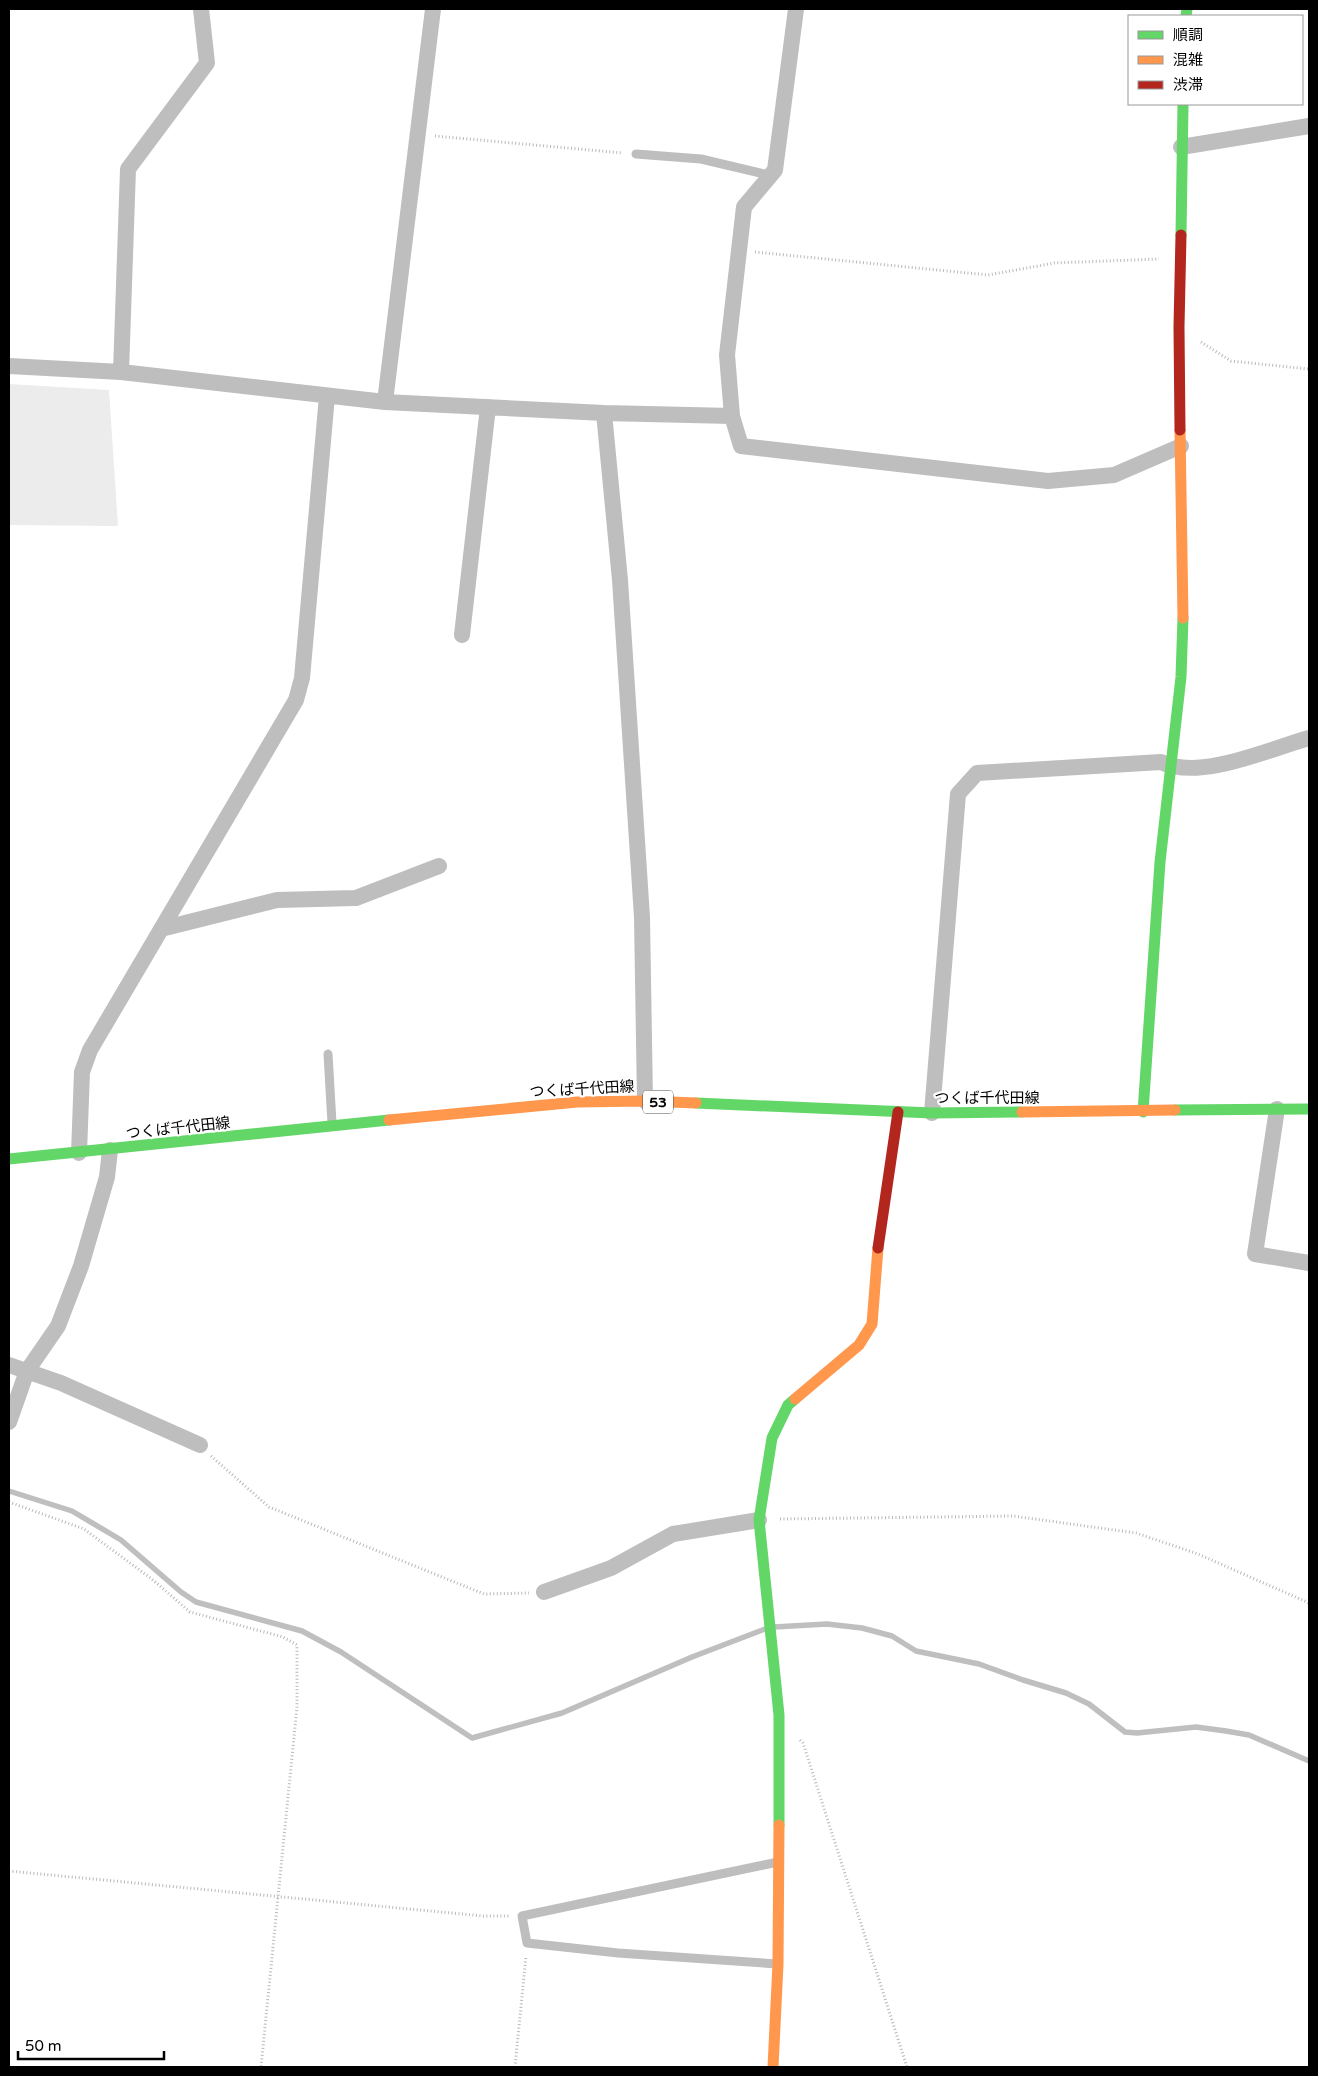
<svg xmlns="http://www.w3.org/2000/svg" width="1318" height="2076" font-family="'Varela Round','Noto Sans JP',sans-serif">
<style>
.green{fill:#ececec}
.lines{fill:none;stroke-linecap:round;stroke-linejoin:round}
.stream{stroke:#bfbfbf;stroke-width:5.5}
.path{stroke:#b9b9b9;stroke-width:3;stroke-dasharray:1 2.5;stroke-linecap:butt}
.lane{stroke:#bebebe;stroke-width:9}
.street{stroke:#bebebe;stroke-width:16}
.fast{stroke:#63d668;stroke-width:11}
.slow{stroke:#ff974d;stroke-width:11}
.jam{stroke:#b3261e;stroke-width:11}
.labels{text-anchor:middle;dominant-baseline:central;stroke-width:4.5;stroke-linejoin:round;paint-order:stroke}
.shield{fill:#fff;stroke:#4c4c4c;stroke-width:1}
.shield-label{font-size:14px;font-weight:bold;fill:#000}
.street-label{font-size:15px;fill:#000;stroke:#fff}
</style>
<rect width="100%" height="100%" fill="#fff"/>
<path class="green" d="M9,384L109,390L118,526L9,525Z"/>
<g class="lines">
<path class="stream" d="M9,1491L72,1511L121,1540L181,1592L196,1602L302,1631L341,1652L472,1738L562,1713L692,1657L765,1629
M774,1627L827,1624L862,1628L892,1636L916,1651L979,1664L1023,1680L1066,1693L1089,1704L1125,1732L1137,1733L1196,1727L1226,1731L1249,1735L1309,1761"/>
<path class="path" d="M435,136L623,153
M755,252L988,275L1054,263L1159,259
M1201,342L1231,361L1309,369
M211,1456L269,1507L484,1594L529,1593
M9,1502L84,1529L153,1580L190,1612L283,1637L297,1645V1707L261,2067
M780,1519L1013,1516L1136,1533L1198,1554L1309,1603
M800,1740L803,1743L907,2067
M9,1871L483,1916H509
M515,2067L526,1956"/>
<path class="lane" d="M636,154L701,159L769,175
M328,1054L332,1123
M778,1964L618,1953L527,1943L522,1916L778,1862"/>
<path class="street" d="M796,9L775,170L744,207L727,355L732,416L741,446L1048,481L1114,475L1181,446
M1181,147L1309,126
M9,366L121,372L385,402L604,413L732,416
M121,372L128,169L207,63L201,9
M385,402L433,9
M604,413L620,580L642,917L645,1101
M462,635L488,407
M161,929L277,900L356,898L439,866
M1277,1109L1255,1254L1309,1263
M932,1113L958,794L977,773L1161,762C1200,781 1269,749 1309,738
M79,1153L82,1072L90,1050L296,700L302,678L327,396
M9,1365L61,1383L200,1445
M9,1422L27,1371L58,1326L81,1266L107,1177L110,1150
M544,1592L611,1568L673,1534L759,1520"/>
<path class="fast" d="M1186,16L1187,9
M1181,235L1183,104
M696,1103L932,1113L1022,1112
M1175,1110L1309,1109
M1143,1112L1160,862L1181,677L1183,618
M9,1159L389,1120
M779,1825V1715L759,1520L772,1438L788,1405L795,1399"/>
<path class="slow" d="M1180,430L1183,618
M1022,1112L1175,1110
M389,1120L577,1102L645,1101L696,1103
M795,1399L859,1345L872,1324L878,1248
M773,2067L778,1964L779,1825"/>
<path class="jam" d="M1180,430L1179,327L1181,235
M878,1248L898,1112"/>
</g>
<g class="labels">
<rect class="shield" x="643" y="1090.5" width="30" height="23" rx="4"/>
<g class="shield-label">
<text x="658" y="1102">53</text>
</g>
<g class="street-label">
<text transform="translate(582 1089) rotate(-3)">つくば千代田線</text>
<text x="987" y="1098">つくば千代田線</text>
<text transform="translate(178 1128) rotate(-6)">つくば千代田線</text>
</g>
</g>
<rect width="1318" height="2076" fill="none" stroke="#000000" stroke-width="20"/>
<rect x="1128" y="15" width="175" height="90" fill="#ffffff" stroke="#999999"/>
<rect x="1138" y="31" width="25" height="8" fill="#63d668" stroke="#999999"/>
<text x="1173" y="40" font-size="15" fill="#000000">順調</text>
<rect x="1138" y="56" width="25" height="8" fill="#ff974d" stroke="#999999"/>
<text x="1173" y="65" font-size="15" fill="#000000">混雑</text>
<rect x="1138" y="81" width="25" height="8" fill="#b3261e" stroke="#999999"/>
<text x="1173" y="90" font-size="15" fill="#000000">渋滞</text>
<path d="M18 2051v8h146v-8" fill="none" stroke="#000000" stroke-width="2.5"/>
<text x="25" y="2051" font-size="15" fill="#000000" stroke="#ffffff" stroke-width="4" paint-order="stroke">50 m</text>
</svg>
